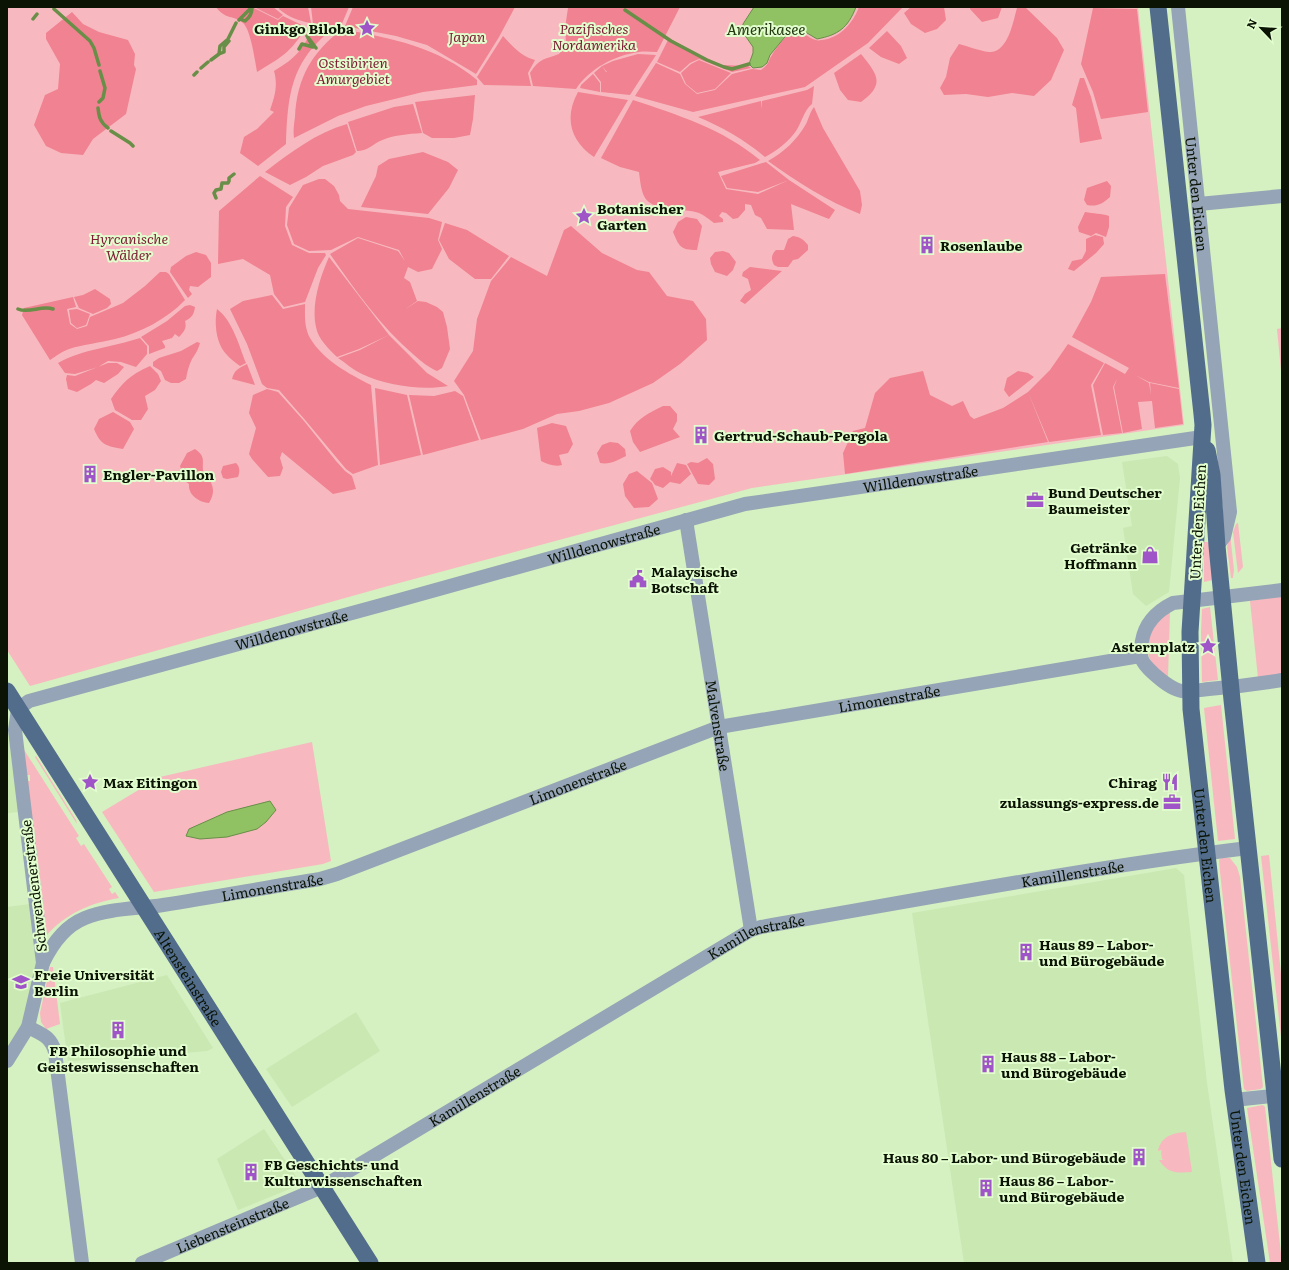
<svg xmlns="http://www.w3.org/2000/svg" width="1289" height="1270" font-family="Literata,serif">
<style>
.built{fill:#c9e8b2}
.green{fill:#f7b9bf}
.forest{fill:#f08291}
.water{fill:#90c264;stroke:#688e47}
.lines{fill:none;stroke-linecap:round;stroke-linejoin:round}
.stream{stroke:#688e47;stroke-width:3.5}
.minor{stroke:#95a4b6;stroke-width:14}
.major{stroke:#526d8c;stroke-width:17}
.labels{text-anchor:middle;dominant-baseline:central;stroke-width:4;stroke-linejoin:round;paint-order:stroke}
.poi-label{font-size:14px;font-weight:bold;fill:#0a1304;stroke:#e2fdce;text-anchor:start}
.park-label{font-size:14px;font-style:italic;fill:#7d1c33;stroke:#e2fdce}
.street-label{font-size:14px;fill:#0a1304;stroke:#e2fdce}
.water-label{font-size:15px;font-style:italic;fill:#233710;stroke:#e2fdce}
</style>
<rect width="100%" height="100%" fill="#d5f0c1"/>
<path class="built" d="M1167,456L1178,464L1180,478L1169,592L1146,606L1133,594L1123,528L1132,526L1122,462Z
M7,725L19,812L7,813Z
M1176,868L1184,875L1207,1083L1233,1263H964L912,913Z
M30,904L37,965L22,1025L7,1052V907Z
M167,975L213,1048L207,1051L130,1058L129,1054L68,1062L60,1003Z
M356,1012L380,1051L292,1107L266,1069Z
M264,1129L299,1181L297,1186L238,1210L217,1159Z"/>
<path class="green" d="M7,7H1138L1184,425L752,488L388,586L30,686L7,650Z
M1282,328V381L1277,329Z
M1238,523L1243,567L1238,573L1233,532L1236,524Z
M1230,533L1234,570L1233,578H1231L1227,547Z
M1204,542H1209L1213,580L1204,582Z
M1282,596V675L1258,678L1250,601Z
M1210,607L1218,680L1202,682L1201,632L1202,609Z
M1170,611L1168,678C1152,665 1143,657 1150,635C1152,632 1153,626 1155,623C1158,619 1165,615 1170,611Z
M1221,705L1235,839L1218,841L1204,708Z
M312,742L331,861L323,864L154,892L102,812L160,777Z
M21,745L79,836L76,838L81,846L84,844L112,887L109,889L112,894L115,892L119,898C90,903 65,914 46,936L26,781H30V775H25Z
M36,756L76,820L77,824L35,757Z
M1269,855L1282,984V1037H1281L1261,856Z
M1221,858H1230L1237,867L1240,877L1263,1087L1261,1089L1247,1091L1244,1089L1220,872L1219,860Z
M50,967H53L60,1024L46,1029L41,1022L40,1013Z
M1263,1105L1265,1107L1282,1263H1270L1247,1108Z
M1186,1132L1192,1172C1177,1173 1168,1174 1159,1160H1164L1162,1159L1161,1152L1162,1150L1158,1151C1161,1136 1173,1133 1186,1132Z"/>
<path class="forest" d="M216,7H252L278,20L283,16L306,27C292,52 280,58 257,72C255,61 251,30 243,23C234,15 225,20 216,7Z
M254,7H273L283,15L278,19Z
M280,7H308L311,23C299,21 288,17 279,9Z
M311,7H349L341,26L313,24Z
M353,7H515L499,37L476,74L427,45L396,36L345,26Z
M571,7H680L657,52C651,52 645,51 639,52C615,55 589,69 576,89L533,86L530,73C540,58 543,60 559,54L566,43L565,28L568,8Z
M859,7H903L868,43L805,87L693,112L635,96L656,63L680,74L685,84L697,94L715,90L732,74L752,69L761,70C770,63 767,63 772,55C778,45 787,34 797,28C802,32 810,39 816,40C818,41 820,40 822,40C840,38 853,23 859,7Z
M911,7H944L946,20L937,29L925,33L911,24L904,13Z
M970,7H1002L998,18L982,22L970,9Z
M1025,7L1057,38L1064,50L1051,80L1034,96L1012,93L988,97L966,94L944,95L940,88L946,77L950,58L959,44C968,46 979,51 989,52C1008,53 1013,22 1017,8Z
M1093,8L1137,9L1148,112L1101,119L1093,92L1081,64Z
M72,12L83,24L99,32L128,40L135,54L134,65L136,69L126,114L93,139L83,155L61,153L46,146L34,125L45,95L58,89L60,64L46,39V33Z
M313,28L330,30C321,39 312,47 305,58C288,83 287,115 286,144L258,166L240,153L244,137L257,129L274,112L270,110C275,96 278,85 274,71C296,58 302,50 313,28Z
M342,29C391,38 438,47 477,80V85L423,92L366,106L338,116L294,138C293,131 294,124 295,117C297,77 312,53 342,29Z
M887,31L901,46L907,58L899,64L881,57L869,48Z
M503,36C512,46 522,57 535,60L528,73L531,86L484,85L477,77Z
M669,38L694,53L722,65L748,66L751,68L732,72L699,59L690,63L680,72L657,62Z
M638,54L656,55L630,95L601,92V82L594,73L602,66L606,72H611H607L602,66L613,61Z
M861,54C877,74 886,84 861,102L848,100L840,90L834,73Z
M699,60L731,73L715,89L697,93L686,84L681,73L691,64Z
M593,74L600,83V92L580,88L581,85Z
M1080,78H1084L1091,97L1102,139L1080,143L1076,108L1072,105Z
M814,86L812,104C804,110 802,122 796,131C789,141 777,151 765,157C745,140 722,127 698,117L761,101V109L762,101L807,90Z
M578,92L628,100L594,157C570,141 564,117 578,92Z
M475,95L473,119L470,135L454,138H432L423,133L415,102Z
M633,100C678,115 723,129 760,160L755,163L718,172L726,189L758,194L789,180L835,210L829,219L791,204L794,230L767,229L761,218L755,215L751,205L745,204V210L738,218L733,219L726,213L722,212L719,216L723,219V222L714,223C710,220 704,215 699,213C683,207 652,213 644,196C641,190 640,180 639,172L620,167L601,158Z
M413,104L422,133C408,134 393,135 380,141C372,145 367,151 357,151L348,122L394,107Z
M814,107L823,128L860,191L862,205L860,214C827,201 797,182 768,161C784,152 797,140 806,124C809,118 810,112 814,107Z
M347,124L356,152L353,155L323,166L306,177L290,185L265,172C291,152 316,133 347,124Z
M423,152L448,162L458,170L449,188L428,214L361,207L376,176L378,166L389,159Z
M766,162L789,180L758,192L727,188L721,176Z
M260,176L293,197L286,207L285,226L292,245L309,253H325L326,255L318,268L305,302L284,307L274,294L270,275L243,259L218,264L219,211Z
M319,179H325L334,186L339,195L340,201L348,209L429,218L442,222L438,240L442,249L432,269L418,272L408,267L404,278L410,282L417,301L404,310L418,301L426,302L437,307L443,312L447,327L450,349L442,368L437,371C428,367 422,362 414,355C381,327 355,290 330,254L358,238L398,251L405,261L399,250L358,237L331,250L309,251L294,244L287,225L289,208L303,185Z
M1107,181L1111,186L1110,197C1102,204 1097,207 1087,205L1084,200L1087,188Z
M1085,212C1094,214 1101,213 1109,216V227L1106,237L1096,233L1091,236L1079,232L1078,227Z
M686,217L697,219L702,226L697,250C680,250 679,246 673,232L678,222Z
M445,223L467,230L509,256L491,279H475L449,259L439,240Z
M571,226L602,253L637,270L649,272L667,296L693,301L706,319L707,340L680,364L653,383L609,403L579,411L557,414L523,429L481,440L464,395L454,381L473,351L477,319L491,281L511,257L547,276L564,230Z
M1095,235L1103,237L1104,244L1096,253L1074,271L1068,269L1072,261L1082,259L1086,251V239Z
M793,236C800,237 803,239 808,245V250L798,259L793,260L788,267H778L774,265C771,259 771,255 776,250H784L788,239Z
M723,251L729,253L736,262L733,270L727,276L715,272L711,264L710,258L715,252Z
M196,252L206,255L211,263V277L198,287L190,286L189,290L192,294L188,298L170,272L171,267L186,256Z
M329,257L389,335L359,349L337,357C329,349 318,339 316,327C311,305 320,277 329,257Z
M750,267L782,271L745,304L740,301L745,294L751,290L748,279L742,276L743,272Z
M160,272H166L169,274L185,300C167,319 140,333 115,339C100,343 84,344 69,349C63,351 56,356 50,360L22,315L24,308L73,297L76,307L67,309L70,324L77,329L87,326L90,317L123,303L145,286Z
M1165,274L1179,388L1149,382L1135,375L1149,383L1151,395L1150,383L1179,389L1183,424L1155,428L1152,401L1138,402L1142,429L1123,433L1114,387L1117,379L1113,387L1122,433L1103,435L1093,385L1105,363L1125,374L1129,368L1072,337L1091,302L1101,277Z
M95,289L110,299L111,304L107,308L93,314L79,308L74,297L83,295Z
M272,295L283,309L305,304C305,315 304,327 310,338C323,360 349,374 371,385L378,465L353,474L346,469L306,421L279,390L267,388L262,384L247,344L230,309L243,301Z
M190,305L195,307C194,314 192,318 185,321C187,328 184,332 179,337L175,334L172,338L162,341L165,346V348L149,354V346L141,337L167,321L185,306Z
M77,309L90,314L86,325L77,328L71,323L69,310Z
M217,309C233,321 239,346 246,363L240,366C235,362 230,359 227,355C216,344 214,324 217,309Z
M389,335L427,373L448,386C421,391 385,385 362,374C353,370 346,363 338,358L360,350Z
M140,338L147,346V354L136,367L121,362L108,361L98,367L75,374L65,373L58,363C83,349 113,347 140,338Z
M197,342L200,343C198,350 196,353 192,359C189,365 187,372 186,379L179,383H171L165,380L161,371L153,366V362L159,358L181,351Z
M1068,344L1104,363L1091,385L1101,435L1049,442L1028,392L1050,370Z
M108,363H117L124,367L118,374L104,383L96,380L91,384L77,392L68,389L66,379L67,375L75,376Z
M247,364L255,385L232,379C234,370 239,368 247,364Z
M150,366L158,374L161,381L155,390L145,396L148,409L141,420H132L115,410L111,399C123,382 130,375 150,366Z
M923,371L930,395L952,406L963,401L970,416L974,419L1003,408L1028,392L1048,442L845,474L843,453L853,431L865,428L875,393L890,378Z
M1018,371L1028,373L1034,377L1009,397L1004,390L1007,378Z
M375,388L407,395L421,455L380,465Z
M267,389L278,392L304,421L336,461L345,471L352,476L356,489L333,494L282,452L280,458L283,468L280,476L268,477L252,459L249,454L256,428L249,413L253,395Z
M455,391L463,396L479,440L423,455L409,395L434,396Z
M663,406H670L677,414V421L673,429L680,437L640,452L633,442L630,431C638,418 649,413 663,406Z
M113,412L130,422L134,429L123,449C107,446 101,446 94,429L99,419Z
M552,423L566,426L573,444L568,453L559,455L562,465C555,467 547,464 541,461L537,428Z
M610,442L618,443L625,449L626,456C618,460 610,465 600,463L597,453L602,445Z
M195,449C206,457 202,460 203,471C212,482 217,490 209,503C199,502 188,495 189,484L185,481L180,466L187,453Z
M707,458L713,464L715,479L709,485L698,484L687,464L691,462L698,463Z
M236,463C240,467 240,471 238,477L227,479L223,478L221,472L223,466Z
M677,463L686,465L691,474L680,484L670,482L663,488L655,485L653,482L650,479L655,469L663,467L671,472V476Z
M637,471L652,483L658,499L649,507L634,508L625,496L623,484L629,474Z"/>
<path class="water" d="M754,7H856C848,28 838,35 817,39L797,27L789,32L770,55L767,63L762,67L753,68L749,64L753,53V47L742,31L743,24Z
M270,801L276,810L266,822L257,829L227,837L200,839L186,836L189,829L227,812Z"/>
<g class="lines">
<path class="stream" d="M54,9L90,41L94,48L99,65
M625,10L671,41L707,60L724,67L732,69L749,64
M33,19L37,14
M240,19L245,21C249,18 252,14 252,8
M239,20L252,7
M228,39L236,23
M299,49L302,44L313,47L307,36L316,48
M219,54L224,52V47L229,41
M211,60L219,54L220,46L227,40
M201,68L208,62
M194,75L197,72
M99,102L103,98L105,88L100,71
M98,108C99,117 100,122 108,128
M111,131L130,143L133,146
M216,198L214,193L216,190L221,189L222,183H228L229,181V178L234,174
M18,309C29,314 41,305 53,309"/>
<g class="minor">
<path id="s1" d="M1178,7L1230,512L1224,537L1217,546"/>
<path d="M1199,204L1282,196"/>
<path id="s2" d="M686,520L751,930"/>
<path d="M1282,590L1173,603C1157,611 1145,623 1142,641C1139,658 1141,662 1153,673C1161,680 1171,689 1182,691C1190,692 1200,690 1209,689C1233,687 1258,684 1282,680"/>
<path id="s3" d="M43,963C52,944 65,926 85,918C109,908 138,909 163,905C216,897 268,887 320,879L337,874L719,727L1140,656"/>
<path d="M28,1027C41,1034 51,1036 55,1052L82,1263"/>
<path id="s4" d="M7,1061L28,1027L43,963L15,730L18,709L29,701L396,601L745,504L1202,437"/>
<path d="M1234,1100L1282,1095"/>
<path id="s5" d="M142,1263L322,1187L751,930L761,927C923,899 1085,868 1248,848"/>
</g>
<g class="major">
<path id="s6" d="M1158,7L1202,414L1203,425L1190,632L1191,709L1233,1090L1257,1263"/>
<path d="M1207,450L1212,475L1217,546L1232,700L1282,1159"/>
<path id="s7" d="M7,691L370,1263"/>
</g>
</g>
<defs>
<g id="sight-bare" transform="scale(1.38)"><path d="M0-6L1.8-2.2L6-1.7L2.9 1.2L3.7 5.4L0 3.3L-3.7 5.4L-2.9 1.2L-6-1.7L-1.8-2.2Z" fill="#9f54c7" stroke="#e2fdce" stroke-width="2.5" paint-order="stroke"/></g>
<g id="building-bare" transform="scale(1.38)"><path d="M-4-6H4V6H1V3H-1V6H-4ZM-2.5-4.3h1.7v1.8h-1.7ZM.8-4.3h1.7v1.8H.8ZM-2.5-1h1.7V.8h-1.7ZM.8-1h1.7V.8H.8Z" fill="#9f54c7" stroke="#e2fdce" stroke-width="2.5" paint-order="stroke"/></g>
<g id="office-bare" transform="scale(1.38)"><path d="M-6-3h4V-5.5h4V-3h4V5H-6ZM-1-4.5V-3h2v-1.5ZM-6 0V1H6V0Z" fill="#9f54c7" stroke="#e2fdce" stroke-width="2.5" paint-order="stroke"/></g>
<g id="shop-bare" transform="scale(1.38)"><path d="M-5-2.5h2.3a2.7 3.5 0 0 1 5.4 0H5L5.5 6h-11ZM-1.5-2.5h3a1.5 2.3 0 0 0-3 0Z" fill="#9f54c7" stroke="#e2fdce" stroke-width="2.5" paint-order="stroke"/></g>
<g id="civic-bare" transform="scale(1.38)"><path d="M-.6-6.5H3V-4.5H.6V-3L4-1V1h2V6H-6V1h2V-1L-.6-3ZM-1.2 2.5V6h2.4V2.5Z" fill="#9f54c7" stroke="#e2fdce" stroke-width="2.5" paint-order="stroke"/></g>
<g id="restaurant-bare" transform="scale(1.38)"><path d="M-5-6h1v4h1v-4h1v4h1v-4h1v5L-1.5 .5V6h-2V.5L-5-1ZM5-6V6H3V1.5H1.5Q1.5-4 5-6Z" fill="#9f54c7" stroke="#e2fdce" stroke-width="2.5" paint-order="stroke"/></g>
<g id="university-bare" transform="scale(1.38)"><path d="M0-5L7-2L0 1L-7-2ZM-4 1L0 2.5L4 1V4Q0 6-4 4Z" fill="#9f54c7" stroke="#e2fdce" stroke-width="2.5" paint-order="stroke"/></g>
</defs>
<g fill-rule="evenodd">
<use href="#sight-bare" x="367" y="28"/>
<use href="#sight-bare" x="584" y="216"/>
<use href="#building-bare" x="927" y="245"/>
<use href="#building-bare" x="701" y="435"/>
<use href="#building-bare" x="90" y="474"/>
<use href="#office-bare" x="1035" y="500"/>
<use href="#shop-bare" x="1150" y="555"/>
<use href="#civic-bare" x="638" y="579"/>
<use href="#sight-bare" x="1208" y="646"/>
<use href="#sight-bare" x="90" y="782"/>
<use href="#restaurant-bare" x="1170" y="782"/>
<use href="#office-bare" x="1172" y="802"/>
<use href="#building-bare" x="1026" y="952"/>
<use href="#university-bare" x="21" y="982"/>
<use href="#building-bare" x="118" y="1030"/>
<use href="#building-bare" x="988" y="1064"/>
<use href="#building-bare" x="1139" y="1157"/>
<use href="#building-bare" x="251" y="1172"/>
<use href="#building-bare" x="986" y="1188"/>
</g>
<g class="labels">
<g class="poi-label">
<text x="354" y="28" text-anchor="end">Ginkgo Biloba</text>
<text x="597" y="208">Botanischer<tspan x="597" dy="16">Garten</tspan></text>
<text x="940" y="245">Rosenlaube</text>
<text x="714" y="435">Gertrud-Schaub-Pergola</text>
<text x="103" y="474">Engler-Pavillon</text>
<text x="1048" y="492">Bund Deutscher<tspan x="1048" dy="16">Baumeister</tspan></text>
<text x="1137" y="547" text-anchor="end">Getränke<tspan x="1137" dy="16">Hoffmann</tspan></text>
<text x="651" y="571">Malaysische<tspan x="651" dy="16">Botschaft</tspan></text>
<text x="1195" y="646" text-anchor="end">Asternplatz</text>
<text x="103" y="782">Max Eitingon</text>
<text x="1157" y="782" text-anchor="end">Chirag</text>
<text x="1159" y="802" text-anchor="end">zulassungs-express.de</text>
<text x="1039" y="944">Haus 89 – Labor-<tspan x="1039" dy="16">und Bürogebäude</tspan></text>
<text x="34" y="974">Freie Universität<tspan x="34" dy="16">Berlin</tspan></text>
<text x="118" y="1050" text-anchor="middle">FB Philosophie und<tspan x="118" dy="16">Geisteswissenschaften</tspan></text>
<text x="1001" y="1056">Haus 88 – Labor-<tspan x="1001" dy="16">und Bürogebäude</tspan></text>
<text x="1126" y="1157" text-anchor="end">Haus 80 – Labor- und Bürogebäude</text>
<text x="264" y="1164">FB Geschichts- und<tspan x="264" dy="16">Kulturwissenschaften</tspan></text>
<text x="999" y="1180">Haus 86 – Labor-<tspan x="999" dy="16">und Bürogebäude</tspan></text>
</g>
<g class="park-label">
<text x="594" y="28">Pazifisches<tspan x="594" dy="16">Nordamerika</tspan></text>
<text x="467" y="36">Japan</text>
<text x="353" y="62">Ostsibirien<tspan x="353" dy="16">Amurgebiet</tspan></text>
<text x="129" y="238">Hyrcanische<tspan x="129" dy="16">Wälder</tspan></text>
</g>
<g class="street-label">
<text stroke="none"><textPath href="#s1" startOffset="188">Unter den Eichen</textPath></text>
<text stroke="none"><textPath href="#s4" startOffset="1295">Willdenowstraße</textPath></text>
<text transform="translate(1197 522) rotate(-87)">Unter den Eichen</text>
<text stroke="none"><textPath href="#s4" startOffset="971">Willdenowstraße</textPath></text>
<text stroke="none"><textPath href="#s4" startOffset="647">Willdenowstraße</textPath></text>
<text stroke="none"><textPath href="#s3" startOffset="901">Limonenstraße</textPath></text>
<text stroke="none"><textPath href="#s2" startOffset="208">Malvenstraße</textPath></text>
<text stroke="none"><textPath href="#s3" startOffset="577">Limonenstraße</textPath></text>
<text stroke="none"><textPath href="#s6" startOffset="842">Unter den Eichen</textPath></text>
<text stroke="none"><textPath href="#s5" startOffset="1022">Kamillenstraße</textPath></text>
<text transform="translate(33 886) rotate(-97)">Schwendenerstraße</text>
<text stroke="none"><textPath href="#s3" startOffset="253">Limonenstraße</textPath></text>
<text stroke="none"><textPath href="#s5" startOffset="698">Kamillenstraße</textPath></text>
<text stroke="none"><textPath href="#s7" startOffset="339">Altensteinstraße</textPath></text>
<text stroke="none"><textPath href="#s5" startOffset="373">Kamillenstraße</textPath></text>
<text stroke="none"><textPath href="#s6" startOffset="1166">Unter den Eichen</textPath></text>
<text stroke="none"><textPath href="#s5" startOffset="98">Liebensteinstraße</textPath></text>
</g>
<g class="water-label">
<text x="766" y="28">Amerikasee</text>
</g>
</g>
<rect width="1289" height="1270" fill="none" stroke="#0a1304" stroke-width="16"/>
<g transform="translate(1261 28) rotate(295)" stroke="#e2fdce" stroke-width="3" paint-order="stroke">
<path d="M0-3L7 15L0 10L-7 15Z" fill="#0a1304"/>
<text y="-6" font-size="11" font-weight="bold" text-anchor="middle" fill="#0a1304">N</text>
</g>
</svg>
